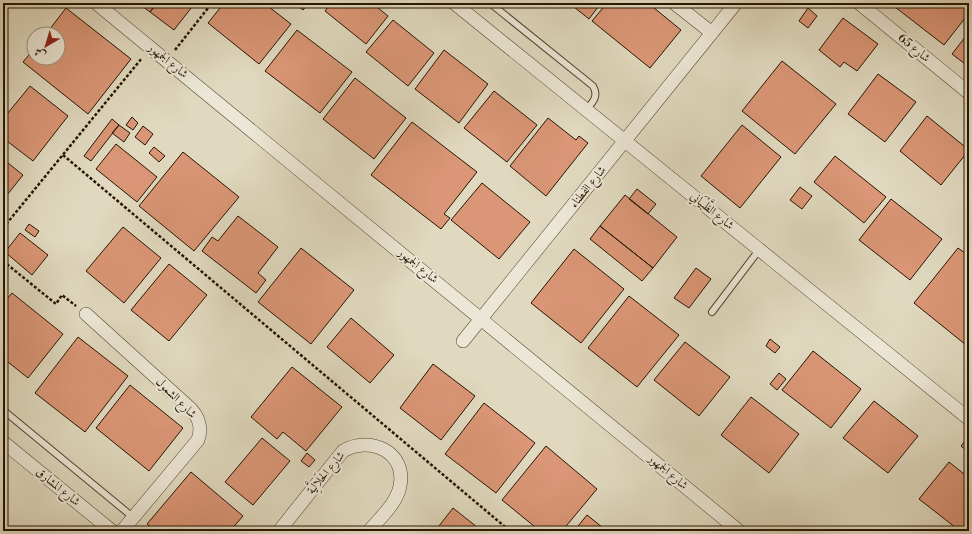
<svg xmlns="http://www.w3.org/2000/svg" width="972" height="534" font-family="'Libre Bodoni',Amiri,serif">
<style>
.building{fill:#da9676;stroke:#261500}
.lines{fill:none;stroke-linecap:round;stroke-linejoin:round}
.lane-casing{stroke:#544630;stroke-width:8}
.street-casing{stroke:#544630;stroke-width:14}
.path{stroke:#261500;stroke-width:2.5;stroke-dasharray:3 2;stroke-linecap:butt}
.lane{stroke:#ebe6d5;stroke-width:6}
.street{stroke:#ebe6d5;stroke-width:13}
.labels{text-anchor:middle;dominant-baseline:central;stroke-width:4;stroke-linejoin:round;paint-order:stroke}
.street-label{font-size:12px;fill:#261500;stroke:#ebe6d5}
</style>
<rect width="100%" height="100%" fill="#e0d9bf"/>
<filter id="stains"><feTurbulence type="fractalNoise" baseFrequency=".005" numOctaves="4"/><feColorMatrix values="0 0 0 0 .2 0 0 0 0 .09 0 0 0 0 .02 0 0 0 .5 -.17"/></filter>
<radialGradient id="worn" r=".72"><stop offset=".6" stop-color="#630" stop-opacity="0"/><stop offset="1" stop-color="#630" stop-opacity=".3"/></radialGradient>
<path class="building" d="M138,3H157L150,12Z
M157,3H195L174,30L150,12Z
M224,3H264L291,24L259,64L208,23Z
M294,3H309L303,10Z
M331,3H372L388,16L366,44L325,11Z
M569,3H601L589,19Z
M607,3H648L681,30L650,68L592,21Z
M898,3H969V13L944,45L895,7Z
M66,8L131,59L88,114L23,62L34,49V58H58V34H46Z
M808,8L817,16L808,28L799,21Z
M843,18L878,44L857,71L844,62L840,67L819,50Z
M393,20L434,53L408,86L366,52Z
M297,30L352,72L320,113L265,71Z
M969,32V67L952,54Z
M444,50L488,84L459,123L415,89Z
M782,61L836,104L795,154L742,111Z
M878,74L916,102L885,142L848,114Z
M355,78L406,118L374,159L323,119Z
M30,86L68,116L33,161L3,138V119Z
M494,91L537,125L507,162L464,128Z
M927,116L969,150L941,185L900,151Z
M132,117L138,123L133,130L126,125Z
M548,118L576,140L579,136L588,143L546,196L510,166Z
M112,119L119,125L91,161L84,156Z
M412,122L477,172L444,214L450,218L441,229L371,175Z
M119,125L130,133L124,142L112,133Z
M742,125L781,157L740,208L701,176Z
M143,126L153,134L145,145L135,137Z
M116,144L157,177L137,202L96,169Z
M154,147L165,156L159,162L149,153Z
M183,152L239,197L194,251L139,206Z
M835,156L886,197L864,223L814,182Z
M3,159L23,175L3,200Z
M482,183L530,222L499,259L451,220Z
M800,187L812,196L802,209L790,200Z
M637,189L656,204L648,214L629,199Z
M625,195L677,237L653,268L600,226Z
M891,199L942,239L910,280L859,240Z
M238,216L278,247L258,273L266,280L256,293L202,251L212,237L218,241Z
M29,224L39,231L35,237L25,230Z
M600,226L653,268L642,281L590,239Z
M123,227L161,258L124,303L86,271Z
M20,233L48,255L32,275L5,252Z
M301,248L354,290L311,344L258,302Z
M958,248L969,256V341L966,345L914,303Z
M574,249L624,289L581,343L531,303Z
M169,264L207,295L169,341L131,310Z
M696,268L711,279L689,308L674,298Z
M12,293L63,334L28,378L3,358V304Z
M629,296L679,335L637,387L588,348Z
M351,318L394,355L370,383L327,347Z
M78,337L128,376L85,432L35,393Z
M770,339L780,347L775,353L766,346Z
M685,342L730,377L699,416L654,380Z
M813,351L861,389L831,428L782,390Z
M433,364L475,396L441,440L400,408Z
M292,367L342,407L306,451L283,432L277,439L251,417Z
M779,373L786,379L777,390L770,384Z
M130,385L183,428L149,471L96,428Z
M751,397L799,434L769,473L721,435Z
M874,401L918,436L888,473L843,438Z
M484,403L535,443L496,493L445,454Z
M969,436V448L967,451L961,446Z
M262,438L290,461L253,505L225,482Z
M546,446L597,489L562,531H540L502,500Z
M307,453L315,460L309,467L301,461Z
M949,462L969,478V531H960L919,499Z
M191,472L243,516L230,531H156L147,524Z
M453,508L482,531H435Z
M587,515L607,531H574Z"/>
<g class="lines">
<g class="lane-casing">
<path id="lane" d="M490,3L593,86C599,96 593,102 586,110
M712,312L759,250
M3,410L134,518"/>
</g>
<g class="street-casing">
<path id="street" d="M96,3L739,531
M454,3L969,419
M674,3L712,33
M859,3L969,93
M86,314L191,409C200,419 202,428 198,440L122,531
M463,341L736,3
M3,442L112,531
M279,531L343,451C370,435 407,452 400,486C397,503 380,518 369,531"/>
</g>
<path class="path" d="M175,50L212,3
M63,155L510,531
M3,228L142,58
M3,261L56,304L62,295L76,306"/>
<use href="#lane" class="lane"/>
<use href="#street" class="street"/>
</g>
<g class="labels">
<g class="street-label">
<text transform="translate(914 48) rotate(39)">شارع 65</text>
<text transform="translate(168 61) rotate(39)">شارع الجمهور</text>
<text transform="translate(588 187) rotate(-51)">شارع الفطناء</text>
<text transform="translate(712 211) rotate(39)">شارع الظَّبْيَاني</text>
<text transform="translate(418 266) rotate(39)">شارع الجمهور</text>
<text transform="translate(176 398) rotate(45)">شارع الشمول</text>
<text transform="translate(668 472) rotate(40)">شارع الجمهور</text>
<text transform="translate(326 473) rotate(-50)">شارع الحَلالِيَّة</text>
<text transform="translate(58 487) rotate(39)">شارع المشارق</text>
</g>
</g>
<rect width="972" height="534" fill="none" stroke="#e0d9bf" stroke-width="16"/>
<rect x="4" y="4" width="964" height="526" fill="none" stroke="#261500" stroke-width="2"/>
<rect x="8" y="8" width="956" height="518" fill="none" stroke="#261500"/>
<g transform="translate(46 46) rotate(218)"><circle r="19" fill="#ebe6d5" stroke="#9c9280"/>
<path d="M0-3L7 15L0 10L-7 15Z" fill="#8f2418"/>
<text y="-6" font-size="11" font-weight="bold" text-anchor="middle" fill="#261500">ش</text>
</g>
<rect width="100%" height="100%" filter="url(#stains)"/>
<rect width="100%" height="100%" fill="url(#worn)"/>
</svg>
